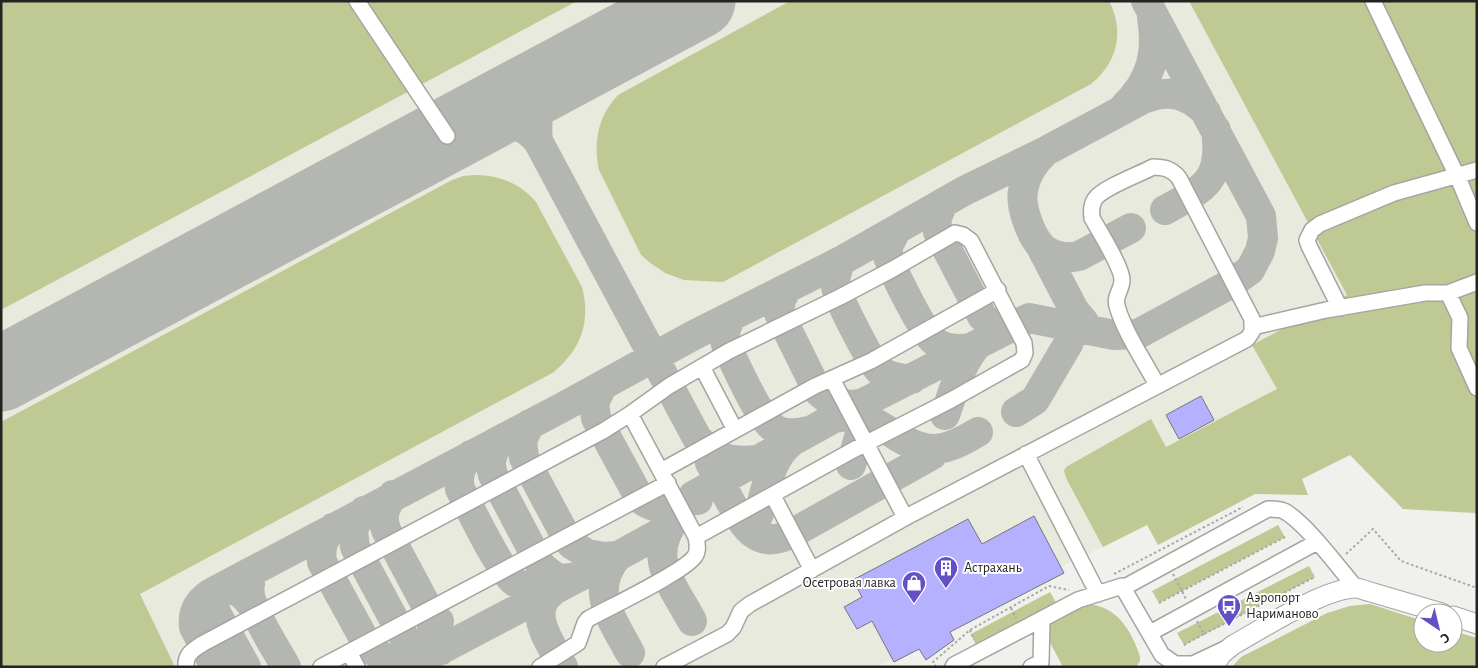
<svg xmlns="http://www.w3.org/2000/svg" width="1478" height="668" font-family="'Alegreya Sans',sans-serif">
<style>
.built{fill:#e7eadd}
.green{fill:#bfc994}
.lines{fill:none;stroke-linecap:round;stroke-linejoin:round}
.taxiway{stroke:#b4b6b2;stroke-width:30}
.runway{stroke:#b4b6b2;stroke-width:75}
.building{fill:#b6b1ff;stroke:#757579}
.minor-casing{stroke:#a4a5a0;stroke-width:18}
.major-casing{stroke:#a4a5a0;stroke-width:21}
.path{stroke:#a8a8a5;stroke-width:2;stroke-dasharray:2.5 2.5;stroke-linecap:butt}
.minor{stroke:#fff;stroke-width:15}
.major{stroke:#fff;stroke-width:19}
.labels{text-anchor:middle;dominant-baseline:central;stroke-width:4;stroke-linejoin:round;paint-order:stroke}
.poi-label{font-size:14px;fill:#232322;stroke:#fff;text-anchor:start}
</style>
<rect width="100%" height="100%" fill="#f0f1ec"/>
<path class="built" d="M1,1H1477V514L1403,509L1350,455L1302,479L1308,495L1255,494L1158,545L1147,525L1061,567L1064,573L950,632L954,640L926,660L919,649L894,662L892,659L876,667H1Z"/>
<path class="green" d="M1,1H577L1,310Z
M790,1H1109C1125,32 1117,63 1091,84L723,282L684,280L665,273L649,262L641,255L599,170C593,142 598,116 618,95Z
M1189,1H1477V513L1403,509L1350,455L1302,479L1308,495L1255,494L1158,545L1147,525L1103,547L1067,480L1064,471L1066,467L1151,419L1166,447L1277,389L1252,345L1347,295Z
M474,175C499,175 520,183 536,202L582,287C591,322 581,349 554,372L140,594L175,667H1V422L452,180L463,176Z
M1278,525L1285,537L1159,603L1152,591Z
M1309,566L1315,577L1184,645L1177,633Z
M1050,592L1057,604L977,647L971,634Z
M1087,604C1117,606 1131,630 1140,656V661L1136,667H1063L1046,635L1049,624Z
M1370,604L1423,621V643H1453V631L1477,638V667H1232L1241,657L1327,613L1350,606Z"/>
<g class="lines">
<path class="taxiway" d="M574,67C546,88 534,104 538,141L697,438C716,459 730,463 758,460
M1124,107C1151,81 1158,54 1152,17
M473,122C498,120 521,120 538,141
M1046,151C1034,162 1025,175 1023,191C1020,206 1030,233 1040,245C1049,256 1066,259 1079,256L1131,228
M943,203L936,220L938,232L982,316L991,325L1009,328
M1165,210C1205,188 1223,180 1216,130
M896,231L888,246V256C893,272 923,332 934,341C945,350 958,350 971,348
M1040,245L1074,310L1084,322
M841,261C837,270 834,278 836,287C838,299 871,363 879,370C889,377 901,379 912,379
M787,289L781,299L779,313L817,390C830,404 843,406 861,404
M731,318C725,328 723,336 727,348C738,368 759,422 778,431C789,435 799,433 809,431
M602,386L594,403L596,418L640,499C650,506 666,512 679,507C686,504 690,499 698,500
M1016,412L1035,400L1068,344L1072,333L1071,307
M945,415C954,390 960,364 978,344
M834,418C841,417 849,415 857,417C870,419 881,426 892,433C927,456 943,453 978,432
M530,424L522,440L524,458L563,531L571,544L587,554L604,557L618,556
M504,438C493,449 488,460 493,475L541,566L555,577L562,579L579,577
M471,455C461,465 457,475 460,489C470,508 500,572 515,582C528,590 539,589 553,591
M710,463C717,475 723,488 730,501C745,528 758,551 793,533L932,455L934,449
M851,465L864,419
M393,495C385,507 381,516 386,530L426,605L433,615L439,621
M693,496L834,418L1029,318L1114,335L1138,334L1232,283L1250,270L1260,251L1263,238L1261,216L1146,1
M364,511L357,520L353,531L355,547L398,627C409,647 418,652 441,650
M758,516C766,492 769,460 790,443
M675,520C646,558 673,585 692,621
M333,528C323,539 320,547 322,562L368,646C383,660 397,664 417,662C433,642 437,629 426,605
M617,557C588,591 613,620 630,653
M250,584C245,603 276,648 286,667
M553,591C525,612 551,643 563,667
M215,667L194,627C192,610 200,599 215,591L563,407L694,335L841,261L964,191L1046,151L1143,99C1169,89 1186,93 1206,112
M246,667L215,611L214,604L219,589C235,589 241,591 251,604
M408,667L620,555L669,528"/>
<path class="runway" d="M1,374L698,1"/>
</g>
<path class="building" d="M1201,396L1214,420L1179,439L1166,415Z
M1034,516L1064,573L950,632L954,640L926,660L919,649L894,662L872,621L857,629L844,607L862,597L853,580L968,519L982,544Z"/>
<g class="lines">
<g class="minor-casing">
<path id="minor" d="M357,1L447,136
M1373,1L1459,180L1477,223
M1448,293L1460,318L1459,348L1477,388
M1340,308L1309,246L1307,240L1312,230L1320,224L1394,193L1477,170
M1253,327L1326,310L1425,293H1448L1477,282
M702,367L735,430
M832,379L905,517
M1026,454L1098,594
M661,471L815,386L871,361L998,290
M773,496L812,570
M1123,588L1268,509C1273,509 1279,509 1284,511C1305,522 1339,568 1356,588
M1150,633L1317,542
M349,652L357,667
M186,667C185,654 193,650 202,644L603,431L630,414L669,386L729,351L840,297L893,269L955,233L963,235L971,241L1024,343L1025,353L1022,360L951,400L855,449L696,537
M321,667L668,483
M540,667L578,643L585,623L588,619C608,608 686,571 695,556C699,550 697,544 696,537L630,414
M664,667L727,634L733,628L741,611L750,604L912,514L1247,339L1252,332V319L1179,178C1172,169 1164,167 1153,167C1140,174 1102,188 1095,199C1091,205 1091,211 1092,218C1099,231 1122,267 1122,280C1122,290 1114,296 1117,306C1125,334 1144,360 1157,385
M953,667L954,665L1042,619
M1031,667L1041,662L1042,619L1078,600L1122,586L1162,655L1175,664H1193L1227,648"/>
</g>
<g class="major-casing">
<path id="major" d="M1453,616L1477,624
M1213,667L1222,654L1233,645C1262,629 1324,588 1356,588C1359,588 1363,590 1367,591L1442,613"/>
</g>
<path class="path" d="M1346,554L1373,529L1401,561L1477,588
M1114,574L1243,507
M1173,574L1186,599
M1159,603L1285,537
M1011,608L1016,618
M1197,621L1204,634L1315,577
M970,630L974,640
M1184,645L1204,634
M936,667L933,662L970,630L1049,586L1069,590"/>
<use href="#minor" class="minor"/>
<use href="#major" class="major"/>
</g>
<defs>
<g id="building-pin" transform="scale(1.25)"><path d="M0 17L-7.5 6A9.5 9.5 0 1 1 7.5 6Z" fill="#644fc7" stroke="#fff"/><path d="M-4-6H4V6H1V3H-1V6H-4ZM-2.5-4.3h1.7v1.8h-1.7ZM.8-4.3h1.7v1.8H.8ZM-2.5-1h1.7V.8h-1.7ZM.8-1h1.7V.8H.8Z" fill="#fff"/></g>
<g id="shop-pin" transform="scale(1.25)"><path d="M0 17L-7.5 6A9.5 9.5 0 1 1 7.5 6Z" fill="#644fc7" stroke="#fff"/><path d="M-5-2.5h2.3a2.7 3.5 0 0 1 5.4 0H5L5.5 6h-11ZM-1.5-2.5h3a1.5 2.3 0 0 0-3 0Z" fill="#fff"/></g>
<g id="bus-pin" transform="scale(1.25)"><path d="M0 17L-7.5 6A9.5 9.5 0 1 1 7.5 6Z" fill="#644fc7" stroke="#fff"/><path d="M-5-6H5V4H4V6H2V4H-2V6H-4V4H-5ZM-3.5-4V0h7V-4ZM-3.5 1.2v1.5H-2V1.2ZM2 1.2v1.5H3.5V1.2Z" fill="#fff"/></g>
</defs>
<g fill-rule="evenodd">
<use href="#building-pin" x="946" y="568"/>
<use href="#shop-pin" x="914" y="583"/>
<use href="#bus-pin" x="1229" y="606"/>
</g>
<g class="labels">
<g class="poi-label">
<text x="964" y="568">Астрахань</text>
<text x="896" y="583" text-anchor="end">Осетровая лавка</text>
<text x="1246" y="598">Аэропорт<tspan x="1246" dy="16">Нариманово</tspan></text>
</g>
</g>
<rect width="1478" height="668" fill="none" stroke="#232322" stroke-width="5"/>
<g transform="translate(1438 628) rotate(145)"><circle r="24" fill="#ffffff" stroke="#a7a7a7"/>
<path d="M0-4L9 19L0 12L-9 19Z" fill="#644fc7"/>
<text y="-8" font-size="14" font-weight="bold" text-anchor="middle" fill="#232322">С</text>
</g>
</svg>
